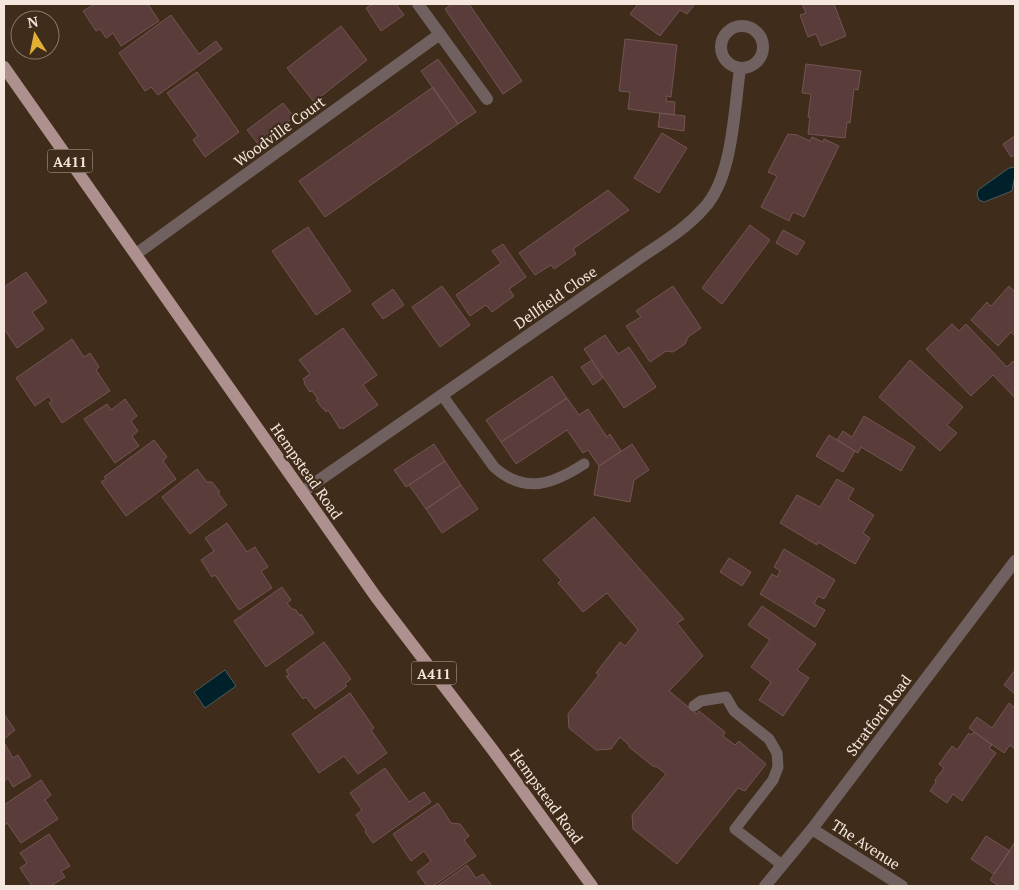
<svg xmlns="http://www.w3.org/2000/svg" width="1019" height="890" font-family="'PT Serif',serif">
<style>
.water{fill:#002129;stroke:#4a5c5f}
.building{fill:#5a3c3b;stroke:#735453}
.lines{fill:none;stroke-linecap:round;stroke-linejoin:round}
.lane{stroke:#706160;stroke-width:11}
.street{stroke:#706160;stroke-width:12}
.primary{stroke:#ae918e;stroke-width:12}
.labels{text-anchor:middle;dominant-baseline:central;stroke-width:4.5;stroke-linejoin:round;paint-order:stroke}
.shield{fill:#402c1a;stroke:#bfafa2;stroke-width:1}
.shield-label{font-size:14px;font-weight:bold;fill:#f5e7dd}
.street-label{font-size:15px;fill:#f5e7dd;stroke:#402c1a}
</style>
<rect width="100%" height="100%" fill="#402c1a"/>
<path class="water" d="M1015,167C1016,176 1013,183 1012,191L984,202L979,200L977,195L978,190L1009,168Z
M225,670L236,686L205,708L194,692Z"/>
<path class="building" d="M95,4H148L159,21L121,46L113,33L106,38L100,29L96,31L83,11Z
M373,4H396L404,15L381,31L366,8Z
M452,4H469L522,81L503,94L445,9Z
M638,4H695L687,14L680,10L660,36L630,14Z
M802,4H834L846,36L821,46L816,34L808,37L800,15L806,13Z
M171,15L199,54L216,41L222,49L158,95L151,87L145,91L119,53Z
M341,26L367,60L314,102L287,68Z
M625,39L677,45L671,97L667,96L666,101L675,102L674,115L628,109L630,92L619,91Z
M438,59L476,112L458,124L421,71Z
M806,64L861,71L858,90L854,89L850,123L847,122L845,138L808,134L810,117H808L811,94L802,93Z
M197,72L239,132L205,157L193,140L198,136L167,93Z
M433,87L458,124L325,217L299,181Z
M283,103L294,117L258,144L247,130Z
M660,113L685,116L684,131L658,127Z
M662,133L687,148L659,193L634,178Z
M788,134L797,135L810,141L812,137L823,142L824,139L839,146L804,217L793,212L789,221L761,207L777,176L768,172Z
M1015,136V154L1011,157L1003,144Z
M608,190L629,210L573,249L576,254L554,269L551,265L535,275L519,253Z
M750,225L770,240L722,304L702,288Z
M308,227L351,291L316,315L272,251Z
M783,230L805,242L797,255L776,243Z
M503,244L526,277L509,289L514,296L492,312L486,305L470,316L456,295L501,263L492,251Z
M26,272L47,302L32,312L44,329L17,348L4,329V287Z
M442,286L470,325L440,347L412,307Z
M673,286L701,328L688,337L685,344L673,352L666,351L650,362L626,326L641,317L636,311Z
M1009,286L1015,292V336L1011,332L998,346L971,320L987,302L991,306Z
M393,289L404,305L383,319L372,304Z
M952,324L959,331L966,324L1007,367L1013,361L1015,364V398L993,375L971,396L926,349Z
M343,328L377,375L363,385L378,405L343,429L342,427L340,429L328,410L326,412L324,409H323L316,400L318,399L312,391L310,392L304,383L305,382L303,379L310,374L299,360Z
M605,335L618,354L629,347L656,387L624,408L584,349Z
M72,339L84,357L90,353L99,367L96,370L110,391L62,423L49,403L52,401L49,396L35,406L16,378Z
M592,360L603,378L593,385L581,367Z
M910,360L963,407L947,425L957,433L940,451L879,397Z
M552,376L567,398L501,442L486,420Z
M567,398L579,415L588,409L607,437L610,434L621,451L599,466L588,450L583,453L567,430L516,464L501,442Z
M125,399L137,416L131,421L138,431L132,436L139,446L115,463L84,419L107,404L111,410Z
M864,416L915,447L901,471L861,447L858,453L837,440L843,431L852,437Z
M829,435L855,451L843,472L816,456Z
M154,440L167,457L163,461L176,479L126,516L101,482L106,479L104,477Z
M434,444L445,461L406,487L394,470Z
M632,444L649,470L634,480L630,502L594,495L599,466Z
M445,461L461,485L426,509L409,485Z
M197,469L207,482H212L220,492L218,493L227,505L190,534L162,497Z
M837,479L854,489L848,499L874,515L863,533L870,538L855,564L818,542L817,545L780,523L797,495L820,507Z
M461,485L478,509L442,533L426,509Z
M594,517L684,619L677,623L703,656L669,691L697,714L699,711L725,732L723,736L735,745L739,741L766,764L745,791L738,788L677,864L633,829L632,815L666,774L656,766L654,767L629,747V745L620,737L611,749L596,750L569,728L568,714L599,675L596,673L620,642L625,646L638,630L607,593L583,612L558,583L561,580L543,560Z
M227,523L247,552L255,547L268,567L261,571L272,588L239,610L215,575L212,577L201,560L214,551L205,538Z
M784,549L835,580L824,599L818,596L814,604L825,610L815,627L760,594L772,574L777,577L780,571L774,567Z
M729,558L751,572L742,586L720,572Z
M282,587L291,600L287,603L292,609L296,610L300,616L301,614L314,633L266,667L234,621Z
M762,606L816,644L797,670L809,678L783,716L759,700L771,682L751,667L770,640L748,625Z
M324,642L351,679L345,684L347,686L315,709L306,697L303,699L286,676L289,675L286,670Z
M1015,670V694L1004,685Z
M350,693L374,728L371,730L387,753L358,774L344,756L319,773L292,734Z
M1009,703L1015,708V749L1010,745L1004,753L969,728L977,717L992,728Z
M4,714L15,730L4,739Z
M974,732L992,745L989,748L996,753L962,801L953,794L947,803L930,791L936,782L935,780L944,768L939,764L952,746L957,750L969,733L971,735Z
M5,744L13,758L18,755L31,776L13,787L8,778L4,781Z
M385,768L409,802L424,792L431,802L373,843L365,832L366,830L356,815L362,810L350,793Z
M41,780L51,795L45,800L58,819L21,843L7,823L5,825L4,822V805Z
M438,803L451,823L460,824L469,836L464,840L476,856L433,886H427L417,872L431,861L424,851L411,861L393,834Z
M49,834L70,866L61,871L65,877L51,886H32L20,868L27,863L20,853Z
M986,836L1010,851L994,874L971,859Z
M1015,842V886H999L990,880Z
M467,865L476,878L483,874L492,886H437Z"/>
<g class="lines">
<path class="lane" d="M442,395L494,467C525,495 553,484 584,464
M694,706L701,701L726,697L734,711L769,739L777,753L778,767L773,780L735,829L782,865"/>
<path class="street" d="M418,4L487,99
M721 47a21 21 0 1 1 42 0a21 21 0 1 1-42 0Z
M136,254L440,34
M302,492L634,262C658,245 685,230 704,208C733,177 734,110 740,69
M812,829L902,886
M765,886L812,829L1015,561"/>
<path class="primary" d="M4,67L376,597L492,749L592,886"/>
</g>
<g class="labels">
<g class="shield">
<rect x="47.5" y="149.5" width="45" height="23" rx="4"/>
<rect x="411.5" y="661.5" width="45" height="23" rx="4"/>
</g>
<g class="shield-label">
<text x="70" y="161">A411</text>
<text x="434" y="673">A411</text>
</g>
<g class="street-label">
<text transform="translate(279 131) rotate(-36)">Woodville Court</text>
<text transform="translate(555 297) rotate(-35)">Dellfield Close</text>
<text transform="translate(307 471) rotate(55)">Hempstead Road</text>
<text transform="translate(878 715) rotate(-53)">Stratford Road</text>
<text transform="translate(547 796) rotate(54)">Hempstead Road</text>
<text transform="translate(866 844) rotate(33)">The Avenue</text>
</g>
</g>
<rect width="1019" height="890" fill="none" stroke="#f5e7dd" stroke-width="10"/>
<g transform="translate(35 35) rotate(350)"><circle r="24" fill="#402c1a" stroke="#887768"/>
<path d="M0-4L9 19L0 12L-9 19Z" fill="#e1af34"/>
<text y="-8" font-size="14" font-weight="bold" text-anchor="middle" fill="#f5e7dd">N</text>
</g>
</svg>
